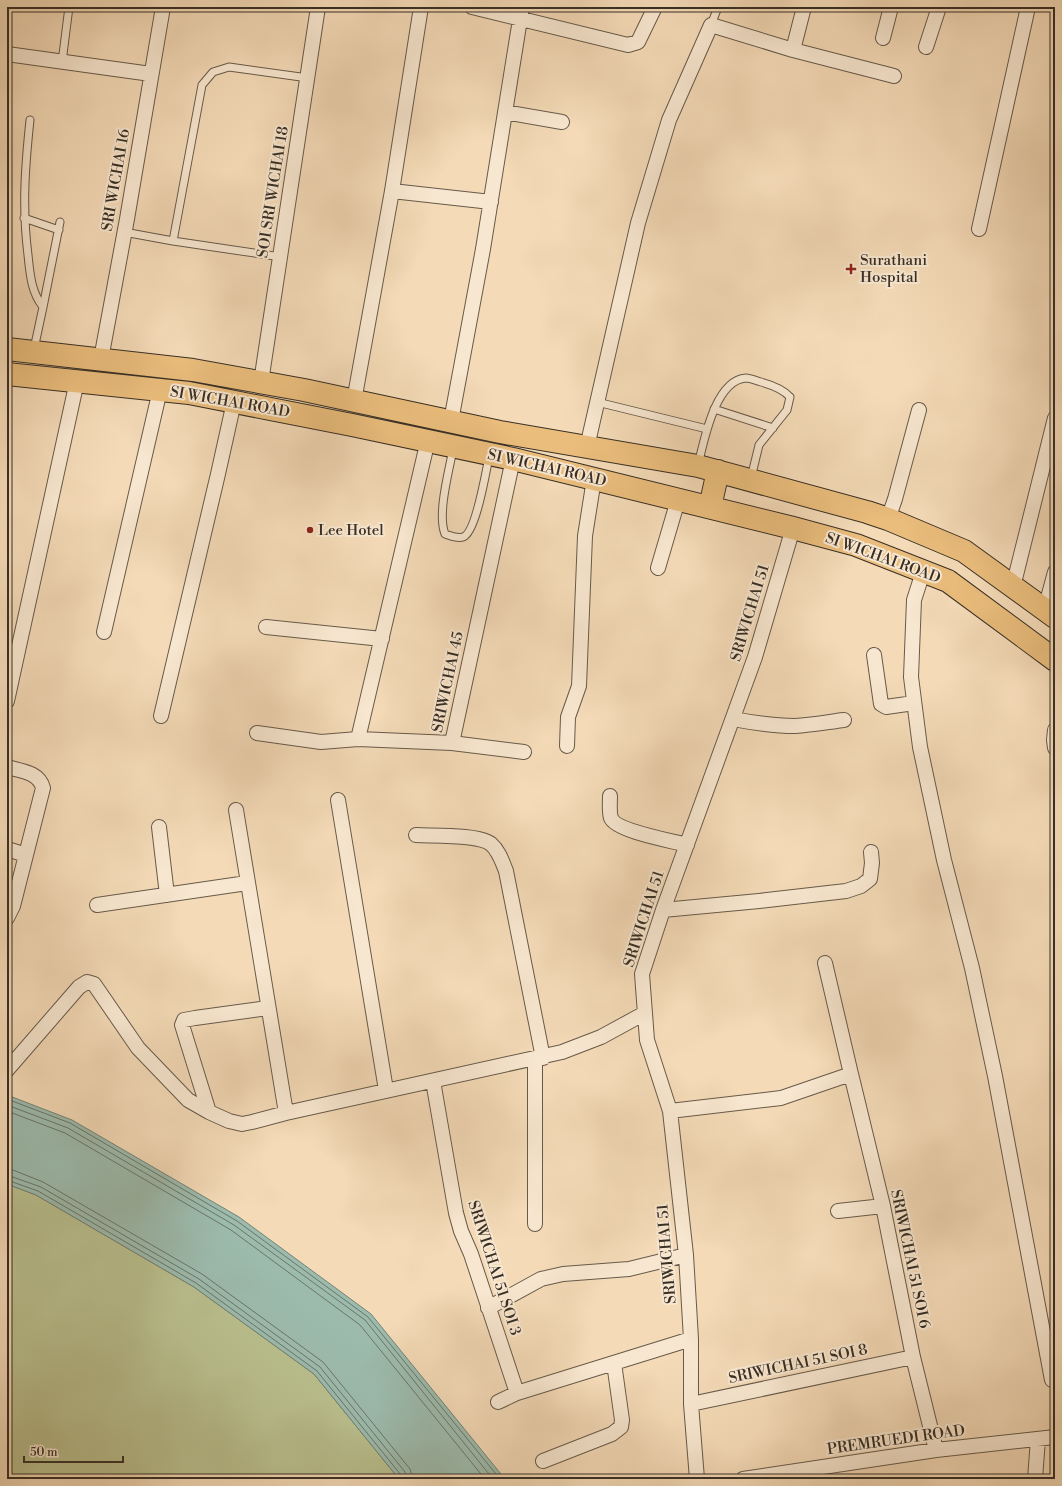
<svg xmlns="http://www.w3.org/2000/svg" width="1062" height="1486" font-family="'Libre Bodoni',serif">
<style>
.green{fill:#bac08f;stroke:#79785a}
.water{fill:#9cbbad;stroke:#748377}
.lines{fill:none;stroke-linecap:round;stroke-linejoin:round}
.shore{stroke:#6a7569;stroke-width:1}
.lane-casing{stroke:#675a4a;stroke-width:9}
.street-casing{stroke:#675a4a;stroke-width:16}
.primary-casing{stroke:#382f25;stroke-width:24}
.lane{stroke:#f8e7d0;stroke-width:7}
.street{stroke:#f8e7d0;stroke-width:14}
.primary{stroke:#eabd7c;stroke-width:22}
.poi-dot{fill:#8f2418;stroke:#f8e7d0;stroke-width:1.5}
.labels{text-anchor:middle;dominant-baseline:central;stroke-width:4;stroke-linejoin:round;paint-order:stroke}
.street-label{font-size:15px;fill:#382f25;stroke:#f8e7d0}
.poi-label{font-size:15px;fill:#382f25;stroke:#f8e7d0;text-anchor:start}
</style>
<rect width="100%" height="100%" fill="#f4dab7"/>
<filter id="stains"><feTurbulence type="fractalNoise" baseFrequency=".005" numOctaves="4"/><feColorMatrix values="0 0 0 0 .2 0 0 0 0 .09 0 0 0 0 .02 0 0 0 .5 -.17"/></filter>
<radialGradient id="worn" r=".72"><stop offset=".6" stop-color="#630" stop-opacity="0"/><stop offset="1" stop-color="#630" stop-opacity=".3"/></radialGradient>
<path class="green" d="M7,1184L36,1195L194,1287L314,1374L399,1479H7Z"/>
<path class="water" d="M7,1095L72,1120L239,1217L371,1314L505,1479H399L314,1374L194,1287L36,1195L7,1184Z"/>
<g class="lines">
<path class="shore" d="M7,1099L70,1123L237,1221L368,1317L500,1479
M7,1105L68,1128L234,1225L365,1320L493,1479
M7,1111L65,1133L231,1230L360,1325L485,1479
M7,1169L13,1170L43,1182L202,1274L323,1362L410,1469L413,1479
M7,1175L41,1187L199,1279L320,1367L405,1472L407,1479
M7,1180L38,1191L196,1283L317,1371L401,1475L402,1479"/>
<g class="lane-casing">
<path id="lane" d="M711,25L718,7
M62,62L69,7
M30,120C25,167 22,208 28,255C30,274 31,292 43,307L34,349
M24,218L59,230
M124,232L173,241L281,257
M173,241L202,85L213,72L229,67L308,78
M43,307L60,222
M597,402L707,429
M714,409L773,428
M453,449C449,471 437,514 445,534C451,536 457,539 463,537C476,533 486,471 489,457
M698,465C704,441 715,380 746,378C750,378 757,381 761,382C772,385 783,389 790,397L787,410L759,445L751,478"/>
</g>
<g class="street-casing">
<path id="street" d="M472,7L628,45L638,42L655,7
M883,38L891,7
M926,47L939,7
M793,50L804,7
M7,54L151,74
M505,112L562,122
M392,191L491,202
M979,229L1028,7
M101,359L127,219L163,7
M261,382L318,7
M354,401L392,191L421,7
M451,421L483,249L522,7
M587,447L638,223L669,120L711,25L793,50L894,76
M888,519L895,499L919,410
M658,568L678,500
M923,572L914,600L911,677L920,747L944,860L972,968L995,1076L1052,1380
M1013,587L1055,418
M1045,609L1055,572
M266,627L382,639
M104,632L160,390
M874,655L881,704L886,707L914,703
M7,701L77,381
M161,716L218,474L234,402
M733,719C754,723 774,726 795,726C811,725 828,722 844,720
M1055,730L1054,740L1055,748
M257,733L321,742L358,739L452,743L513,459
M358,739L428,440
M452,743L524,752
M567,746L568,717L579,686L585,536L594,479
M7,767C21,771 39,772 43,788L13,906L7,918
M610,796C610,803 609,812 611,818C616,831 673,841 687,845
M338,800L386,1090
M236,810L286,1113
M159,827L167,895
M416,835C433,836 479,834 491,844C499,851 502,861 506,871L543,1058
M7,849L26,855
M97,905L247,883
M663,910L759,901L846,891L861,886L870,879L872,863L871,852
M825,963L851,1074
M7,1070L79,987L87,982L94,984L138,1048L188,1100L209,1112L229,1121L242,1124L252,1122L286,1113L562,1052L601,1037L645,1013
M433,1081L456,1213L461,1231L471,1254L517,1393
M670,1111L781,1098L851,1074L883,1206L913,1357L936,1450
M209,1112L182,1025L184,1020L195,1018L268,1008
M838,1211L883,1206
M535,1224V1059
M488,1308L541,1279L563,1274L629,1269L686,1255
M498,1402L517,1393L691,1339
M691,1404L913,1357
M543,1461L612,1434L621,1427L622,1420L614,1363
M697,1479L691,1404V1339L686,1255L670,1111L647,1040L642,974L663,910L755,657L793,528
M743,1479L936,1450L1055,1437
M1035,1479L1038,1439"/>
</g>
<g class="primary-casing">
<path id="primary" d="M7,349L193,370L304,390L500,432L698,466L867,512L888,519L964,551L1055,617
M7,374L189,393L352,425L513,459L793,528L856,545L948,581L1055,660
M710,507L718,471"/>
</g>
<use href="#lane" class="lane"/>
<use href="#street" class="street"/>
<use href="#primary" class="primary"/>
</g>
<g class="poi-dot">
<path d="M849 263h4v4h4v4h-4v4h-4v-4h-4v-4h4z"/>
<circle cx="310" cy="530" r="4"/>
</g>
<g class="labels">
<g class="street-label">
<text transform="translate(116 180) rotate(-80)">SRI WICHAI 16</text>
<text transform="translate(273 192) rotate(-81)">SOI SRI WICHAI 18</text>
<text transform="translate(230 402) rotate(10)">SI WICHAI ROAD</text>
<text transform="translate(547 468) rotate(13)">SI WICHAI ROAD</text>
<text transform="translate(883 558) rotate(20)">SI WICHAI ROAD</text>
<text transform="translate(750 613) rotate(-73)">SRIWICHAI 51</text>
<text transform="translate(448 682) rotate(-78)">SRIWICHAI 45</text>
<text transform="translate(644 919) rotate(-72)">SRIWICHAI 51</text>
<text transform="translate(667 1254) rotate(-95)">SRIWICHAI 51</text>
<text transform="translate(910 1259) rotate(78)">SRIWICHAI 51 SOI 6</text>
<text transform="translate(494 1268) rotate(72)">SRIWICHAI 51 SOI 3</text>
<text transform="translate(798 1364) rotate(-12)">SRIWICHAI 51 SOI 8</text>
<text transform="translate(896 1440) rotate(-8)">PREMRUEDI ROAD</text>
</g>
<g class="poi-label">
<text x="860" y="260">Surathani<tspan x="860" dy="17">Hospital</tspan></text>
<text x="318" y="530">Lee Hotel</text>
</g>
</g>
<rect width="1062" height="1486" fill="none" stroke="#f4dab7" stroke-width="24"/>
<rect x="8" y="8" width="1046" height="1470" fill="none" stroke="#382f25" stroke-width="2"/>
<rect x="12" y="12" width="1038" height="1462" fill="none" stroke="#382f25"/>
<path d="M24 1456v6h99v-6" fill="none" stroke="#382f25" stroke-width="2"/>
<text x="30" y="1456" font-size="12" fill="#382f25" stroke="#f8e7d0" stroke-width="3" paint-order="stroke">50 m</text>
<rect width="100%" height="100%" filter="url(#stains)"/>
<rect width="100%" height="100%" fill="url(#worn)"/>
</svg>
